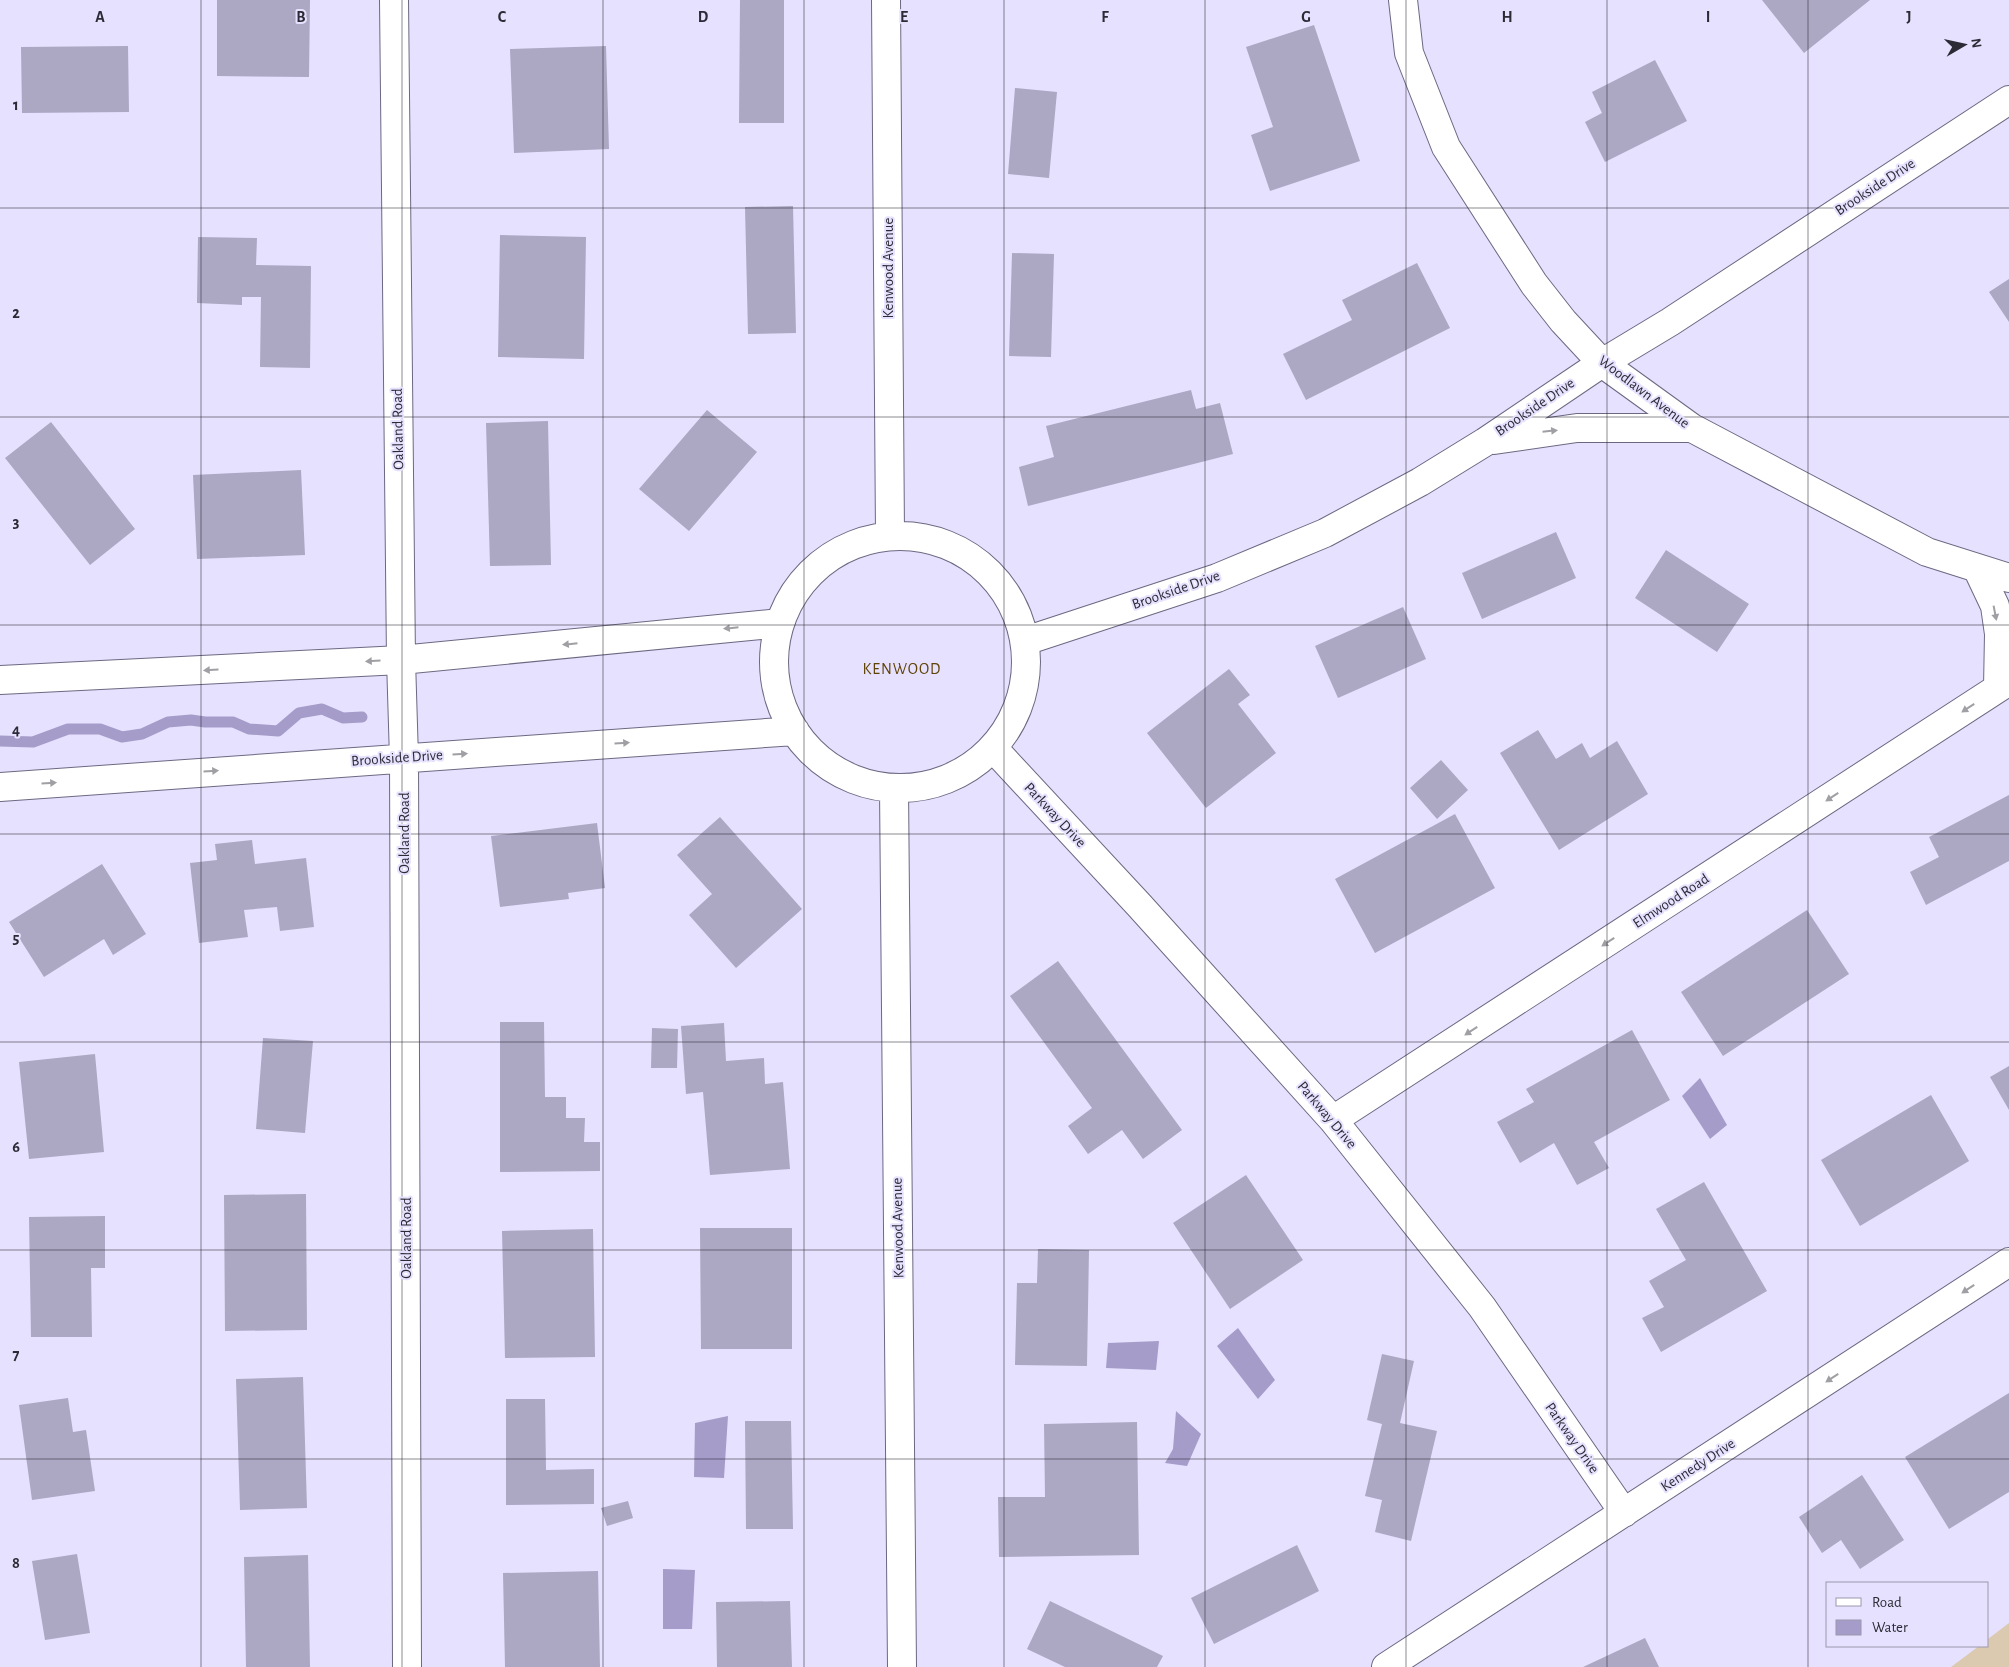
<svg xmlns="http://www.w3.org/2000/svg" width="2009" height="1667" font-family="'Alegreya Sans',sans-serif">
<style>
.green{fill:#dbcab0}
.water{fill:#a59cca}
.lines{fill:none;stroke-linecap:round;stroke-linejoin:round}
.stream{stroke:#a59cca;stroke-width:11}
.building{fill:#aca7c3}
.minor-casing{stroke:#6d6882;stroke-width:30}
.minor{stroke:#fff;stroke-width:28}
.oneway{fill:#a09fa4}
.grid{fill:none;stroke:#2c2a35;stroke-width:1;stroke-opacity:0.55}
.labels{text-anchor:middle;dominant-baseline:central;stroke-width:4;stroke-linejoin:round;paint-order:stroke}
.street-label{font-size:15px;fill:#2c2a35;stroke:#e6e1fe}
.neighbourhood-label{font-size:16px;letter-spacing:1px;fill:#5f4206;stroke:#e6e1fe}
.grid-label{font-size:16px;text-anchor:middle;font-weight:bold;fill:#2c2a35;stroke:#e6e1fe;stroke-width:4;stroke-linejoin:round;paint-order:stroke}
</style>
<rect width="100%" height="100%" fill="#e6e1fe"/>
<path class="green" d="M2009,1623V1667H1951L1979,1646H1988V1639Z"/>
<path class="water" d="M1700,1078L1727,1125L1710,1139L1682,1096Z
M1238,1328L1275,1380L1258,1399L1217,1346Z
M1159,1341L1156,1370L1106,1368L1108,1343Z
M1176,1411L1201,1434L1187,1466L1165,1463L1173,1449Z
M728,1416L724,1478L694,1477L695,1423Z
M663,1569L695,1570L692,1629H663Z"/>
<g class="lines">
<path class="stream" d="M0,741L33,742L68,729H100L122,737L142,734L168,722L191,720L205,722H233L249,729L278,731L299,713L322,709L343,718L362,717"/>
</g>
<path class="building" d="M217,0H310L309,77L217,76Z
M740,0H784V123H739Z
M1762,0H1870L1804,53Z
M1314,25L1360,161L1270,191L1251,135L1273,127L1246,47Z
M128,46L129,112L22,113L21,47Z
M606,46L609,149L514,153L510,49Z
M1655,60L1687,121L1605,162L1585,122L1602,113L1592,92Z
M1015,88L1057,92L1049,178L1008,174Z
M793,206L796,333L748,334L745,207Z
M500,235L586,237L584,359L498,357Z
M198,237L257,238L256,265L311,266L310,368L260,367L261,297H242V305L197,303Z
M1012,253L1054,254L1051,357L1009,356Z
M1417,263L1450,328L1306,400L1283,354L1352,320L1342,300Z
M2009,279V322L1989,292Z
M1191,390L1196,409L1220,403L1233,454L1028,506L1019,467L1054,457L1046,426Z
M707,410L757,452L689,531L639,489Z
M548,421L551,565L490,566L486,423Z
M51,422L135,529L90,565L5,458Z
M301,470L305,555L197,559L193,475Z
M1556,532L1576,578L1482,619L1462,573Z
M1666,550L1749,604L1717,652L1635,598Z
M1403,607L1426,659L1338,698L1315,646Z
M1229,669L1250,695L1238,704L1276,753L1206,808L1147,733Z
M1538,730L1556,759L1582,743L1590,758L1617,741L1648,794L1559,850L1500,753Z
M1441,760L1468,790L1437,819L1410,788Z
M2009,795V861L1926,905L1910,872L1939,857L1929,837Z
M1455,814L1495,888L1375,953L1335,879Z
M720,817L802,909L736,968L689,915L712,894L677,855Z
M597,823L605,888L568,893L569,899L500,907L491,836Z
M252,840L255,864L306,858L314,927L280,931L277,907L244,910L248,937L199,943L190,863L217,860L215,844Z
M102,864L146,934L113,955L104,939L44,977L9,922Z
M1807,910L1849,974L1723,1056L1681,992Z
M1058,961L1182,1130L1143,1159L1122,1130L1088,1154L1068,1126L1092,1108L1010,996Z
M500,1022H544L545,1097H566V1118H585L584,1142H600V1171L500,1172Z
M724,1023L726,1061L764,1058L765,1084L783,1082L790,1169L710,1175L703,1092L686,1094L681,1026Z
M652,1028L678,1029L677,1068H651Z
M1632,1030L1670,1100L1594,1142L1609,1168L1577,1185L1554,1143L1520,1163L1497,1122L1534,1102L1526,1089Z
M263,1038L313,1041L305,1133L256,1129Z
M95,1054L104,1152L29,1159L19,1062Z
M2009,1066V1110L1990,1077Z
M1931,1095L1969,1161L1860,1226L1821,1160Z
M1246,1175L1303,1260L1230,1309L1173,1223Z
M1704,1182L1767,1291L1661,1352L1642,1318L1664,1307L1649,1281L1686,1260L1656,1209Z
M306,1194L307,1330L225,1331L224,1195Z
M105,1216V1268H91L92,1337H31L29,1217Z
M700,1228H792V1349H701Z
M593,1229L595,1357L505,1358L502,1231Z
M1038,1249L1089,1250L1087,1366L1015,1365L1017,1283H1037Z
M1382,1354L1414,1361L1400,1423L1437,1431L1411,1541L1375,1532L1382,1500L1365,1496L1382,1424L1367,1420Z
M303,1377L307,1508L240,1510L236,1379Z
M2009,1393V1492L1949,1529L1905,1457Z
M68,1398L73,1432L86,1430L95,1491L32,1500L19,1405Z
M506,1399H545L546,1470L594,1469V1504L506,1505Z
M745,1421H791L793,1529H746Z
M1137,1422L1139,1555L999,1557L998,1497H1045L1044,1424Z
M1862,1475L1904,1540L1860,1569L1841,1540L1822,1553L1799,1517Z
M628,1501L633,1518L607,1526L601,1508Z
M1297,1545L1319,1591L1214,1644L1191,1598Z
M77,1554L90,1633L45,1640L32,1561Z
M308,1555L310,1667H246L244,1557Z
M598,1571L600,1667H505L503,1573Z
M790,1601L792,1667H717L716,1602Z
M1050,1601L1163,1656L1157,1667H1065L1027,1649Z
M1645,1638L1659,1667H1583Z"/>
<g class="lines">
<g class="minor-casing">
<path id="minor" d="M394,0L401,660L404,758L407,1667
M886,0L890,535
M1403,0L1409,53L1446,147L1534,284L1563,321L1602,363L1692,428L1927,552L2009,578
M1494,440L1577,428H1692
M774 662a126 126 0 1 1 252 0a126 126 0 1 1-252 0Z
M1977,568L1995,606L1999,634L1998,688
M1025,641L1217,578L1325,533L1420,482L1485,442L1602,363L1670,322L2009,100
M0,680L401,660L780,623
M993,748L1139,905L1333,1120L1482,1307L1624,1513
M0,787L795,731
M894,788L902,1667
M1333,1120L2009,681
M1386,1667L2009,1262"/>
</g>
<use href="#minor" class="minor"/>
</g>
<defs><path id="oneway-solid" d="M-6-.8H1V-3.2L6.5 0L1 3.2V.8H-6Z" transform="scale(1.25)"/></defs>
<g class="oneway">
<use href="#oneway-solid" transform="translate(1550 431) rotate(-6)"/>
<use href="#oneway-solid" transform="translate(1995 613) rotate(79)"/>
<use href="#oneway-solid" transform="translate(731 628) rotate(174)"/>
<use href="#oneway-solid" transform="translate(570 644) rotate(174)"/>
<use href="#oneway-solid" transform="translate(373 661) rotate(177)"/>
<use href="#oneway-solid" transform="translate(211 670) rotate(177)"/>
<use href="#oneway-solid" transform="translate(1968 708) rotate(147)"/>
<use href="#oneway-solid" transform="translate(622 743) rotate(-4)"/>
<use href="#oneway-solid" transform="translate(460 754) rotate(-4)"/>
<use href="#oneway-solid" transform="translate(211 771) rotate(-4)"/>
<use href="#oneway-solid" transform="translate(49 783) rotate(-4)"/>
<use href="#oneway-solid" transform="translate(1832 797) rotate(147)"/>
<use href="#oneway-solid" transform="translate(1608 942) rotate(147)"/>
<use href="#oneway-solid" transform="translate(1471 1031) rotate(147)"/>
<use href="#oneway-solid" transform="translate(1968 1289) rotate(147)"/>
<use href="#oneway-solid" transform="translate(1832 1378) rotate(147)"/>
</g>
<path class="grid" d="M201,0V1667M402,0V1667M603,0V1667M804,0V1667M1004,0V1667M1205,0V1667M1406,0V1667M1607,0V1667M1808,0V1667M0,208H2009M0,417H2009M0,625H2009M0,834H2009M0,1042H2009M0,1250H2009M0,1459H2009"/>
<g class="labels">
<g class="street-label">
<text transform="translate(1875 187) rotate(-33)">Brookside Drive</text>
<text transform="translate(888 268) rotate(-90)">Kenwood Avenue</text>
<text transform="translate(1644 392) rotate(37)">Woodlawn Avenue</text>
<text transform="translate(1535 407) rotate(-34)">Brookside Drive</text>
<text transform="translate(398 429) rotate(-91)">Oakland Road</text>
<text transform="translate(1176 590) rotate(-19)">Brookside Drive</text>
<text transform="translate(397 758) rotate(-4)">Brookside Drive</text>
<text transform="translate(1055 815) rotate(47)">Parkway Drive</text>
<text transform="translate(404 833) rotate(-90)">Oakland Road</text>
<text transform="translate(1671 901) rotate(-33)">Elmwood Road</text>
<text transform="translate(1327 1115) rotate(50)">Parkway Drive</text>
<text transform="translate(898 1228) rotate(-91)">Kenwood Avenue</text>
<text transform="translate(406 1238) rotate(-90)">Oakland Road</text>
<text transform="translate(1572 1438) rotate(55)">Parkway Drive</text>
<text transform="translate(1698 1465) rotate(-33)">Kennedy Drive</text>
</g>
<g class="neighbourhood-label">
<text x="902" y="669">KENWOOD</text>
</g>
</g>
<g class="grid-label">
<text x="100" y="22">A</text>
<text x="301" y="22">B</text>
<text x="502" y="22">C</text>
<text x="703" y="22">D</text>
<text x="904" y="22">E</text>
<text x="1105" y="22">F</text>
<text x="1306" y="22">G</text>
<text x="1507" y="22">H</text>
<text x="1708" y="22">I</text>
<text x="1909" y="22">J</text>
<text x="16" y="110">1</text>
<text x="16" y="318">2</text>
<text x="16" y="527">3</text>
<text x="16" y="735">4</text>
<text x="16" y="943">5</text>
<text x="16" y="1152">6</text>
<text x="16" y="1360">7</text>
<text x="16" y="1568">8</text>
</g>
<rect x="1826" y="1582" width="162" height="65" fill="#e6e1fe" stroke="#9c98ae"/>
<rect x="1836" y="1598" width="25" height="8" fill="#ffffff" stroke="#9c98ae"/>
<text x="1872" y="1607" font-size="15" fill="#2c2a35">Road</text>
<rect x="1836" y="1620" width="25" height="15" fill="#a59cca" stroke="#9c98ae"/>
<text x="1872" y="1632" font-size="15" fill="#2c2a35">Water</text>
<g transform="translate(1964 45) rotate(81)" stroke="#e6e1fe" stroke-width="4" paint-order="stroke">
<path d="M0-4L9 19L0 12L-9 19Z" fill="#2c2a35"/>
<text y="-8" font-size="14" font-weight="bold" text-anchor="middle" fill="#2c2a35">N</text>
</g>
</svg>
